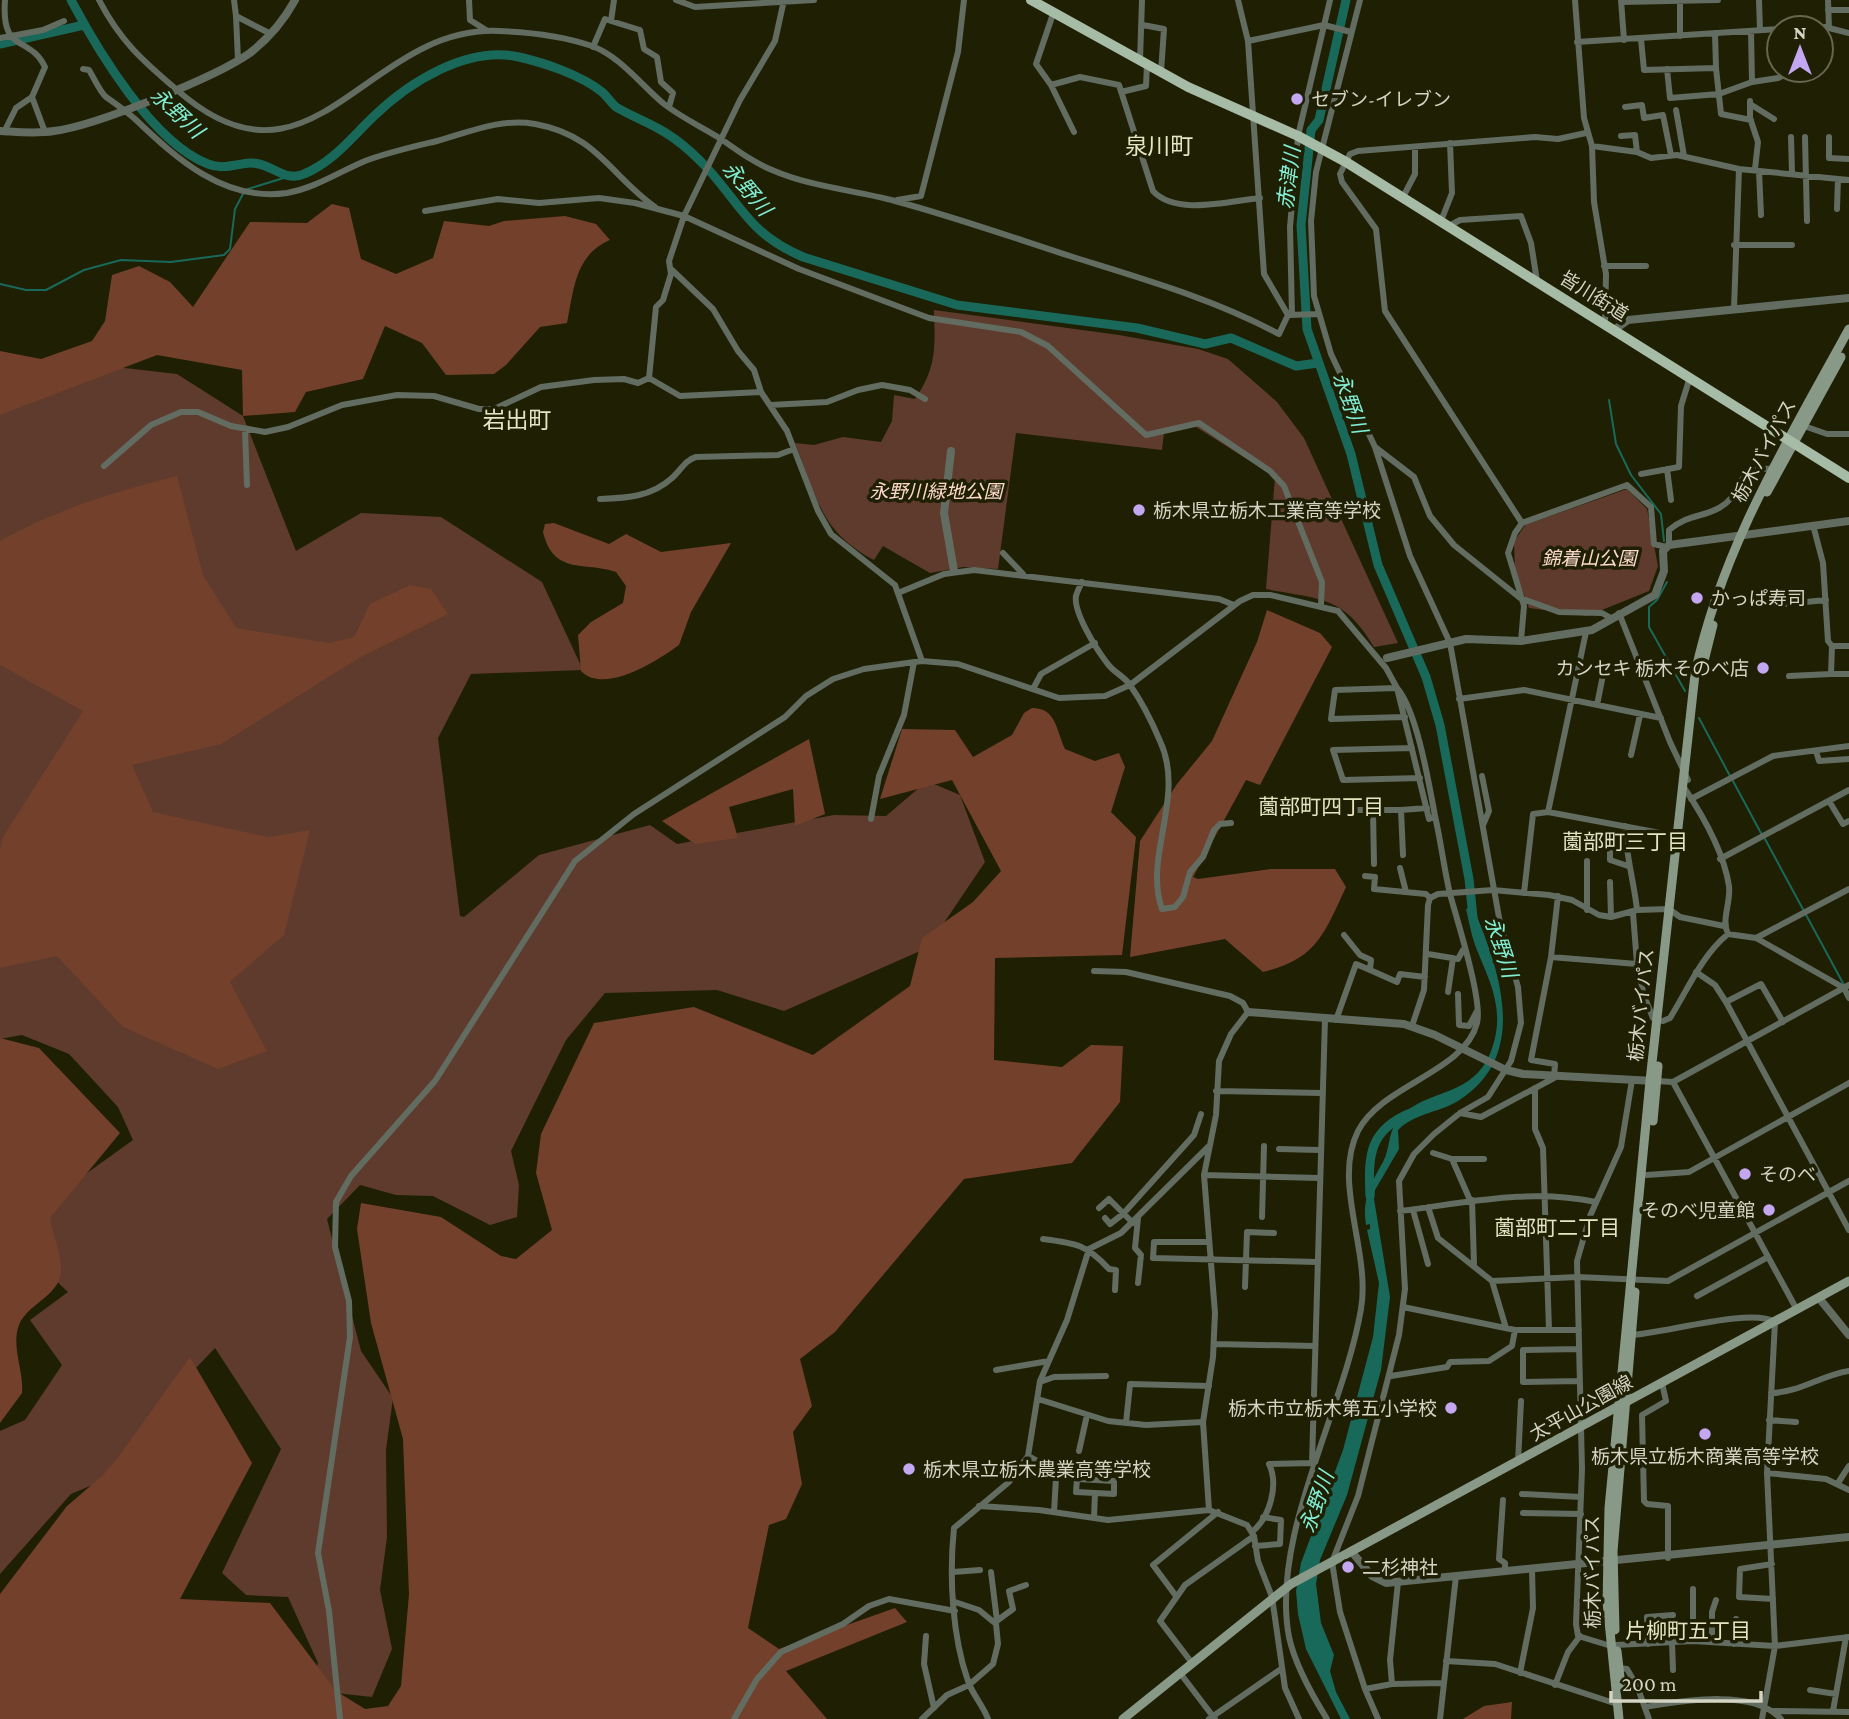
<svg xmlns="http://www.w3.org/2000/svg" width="1849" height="1719" font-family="'Crimson Pro','Noto Sans JP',serif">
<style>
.green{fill:#5e3b2d}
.forest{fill:#73402b}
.water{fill:#19695a}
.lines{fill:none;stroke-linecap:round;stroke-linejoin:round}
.stream{stroke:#19695a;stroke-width:2}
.river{stroke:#19695a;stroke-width:9}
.minor{stroke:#626c61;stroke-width:6}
.tertiary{stroke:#626c61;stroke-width:8}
.secondary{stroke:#899988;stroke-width:9}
.primary{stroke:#a7bca6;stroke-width:10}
.poi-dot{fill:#c4a7f1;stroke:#1f1f03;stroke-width:2.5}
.labels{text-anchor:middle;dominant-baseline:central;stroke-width:7;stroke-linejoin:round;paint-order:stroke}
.poi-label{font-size:19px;fill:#d3d4c3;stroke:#1f1f03;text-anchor:start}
.street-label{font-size:19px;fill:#d3d4c3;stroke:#1f1f03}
.park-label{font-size:19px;font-style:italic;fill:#fcd9cb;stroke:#1f1f03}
.water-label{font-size:21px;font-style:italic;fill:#80eed5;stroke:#1f1f03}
.neighbourhood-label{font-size:21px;fill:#e3e5c3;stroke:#1f1f03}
.quarter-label{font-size:23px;fill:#e3e5c3;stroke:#1f1f03}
</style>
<rect width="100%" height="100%" fill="#1f1f03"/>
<path class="green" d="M934,310L1119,335L1198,349L1228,359L1277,402L1304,438L1398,643L1374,647C1343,595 1321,600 1266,589L1275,477L1193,425L1164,432L1162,450L1016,433L998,569L963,567L930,573L883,546L874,560C820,532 816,495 795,443L814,445L843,437L881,442L892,421L894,395L915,399C937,367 935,347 934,310Z
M116,367L177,374L243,416L296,551L361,513L441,517L542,582L583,670L471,674L438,738L460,916L464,917L539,855L650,825L677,844L834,815L886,816L927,781L960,795L985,862L927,948L784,1011L717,990L605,993L566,1040L511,1151L519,1185L517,1217L490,1225L433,1196L396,1195L360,1185L327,1219L361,1351L393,1398L386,1450L387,1537L380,1590L392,1649L372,1697L308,1690L318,1663L288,1597L246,1595L222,1573L281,1449L215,1348L176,1389L109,1478L71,1494L0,1574V1431L25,1420L62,1365L30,1320L68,1292L35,1261L37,1209L133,1140L118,1107L69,1054L22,1035L0,1039V409Z
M1627,489L1647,509L1658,566L1649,591L1587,616L1529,608L1515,571L1514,542L1525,525Z"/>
<path class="forest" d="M332,204L349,208L361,259L396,274L433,258L444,221L489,226L504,221L565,216L596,224L610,240C575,255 574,289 567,323L540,327L506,365L494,374L446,375L422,343L385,326L363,379L306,392L295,412L243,416L242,370L157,355L0,415V351L41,359L92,341L105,321L112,275L139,266L170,282L193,307L250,222L307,223Z
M177,476L203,575L236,628L329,643L354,637L370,604L410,585L431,589L448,614L359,658L221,744L132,765L153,812L268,837L310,830L284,935L230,982L267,1051L218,1069L123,1027L57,956L0,968V850L3,837L83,711L0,665V541C54,510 117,491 177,476Z
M554,523L609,544L626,534L661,552L731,543L691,612L679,645C657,661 604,695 581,671L578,635L591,622L623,603L626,586L616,572C584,561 554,576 543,532L545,524Z
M1267,610L1320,633L1332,647L1260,785L1246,780L1193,877L1198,879L1271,869H1335L1346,887C1324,934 1317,959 1263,972L1225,939L1130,957L1140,841L1177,784L1212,741L1257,642Z
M1032,708C1056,708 1056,729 1065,749L1095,761L1119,753L1125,767L1111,812L1136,837L1122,955L995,958L994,1060L1062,1067L1091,1045L1123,1046L1120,1102L1072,1163L964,1179L835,1332L800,1359L812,1406L793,1432L802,1484L786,1519L769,1525L748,1628L779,1649L895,1608L907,1622L786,1671L827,1719H0V1594L67,1506L102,1476L119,1456L190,1357L252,1463L180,1599L270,1603L336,1691L365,1709L388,1706L401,1686L409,1594L403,1439L371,1323L357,1229L361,1203L441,1217L501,1256L516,1259L552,1230L536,1173L541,1134L594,1023L694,1007L813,1055L910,986L922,938L973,902L1001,871L952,780L880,799L902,729L955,730L973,757L1012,735L1024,713Z
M809,739L825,814L795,826L793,789L729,807L738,838L695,844L662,821Z
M0,1038L39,1048L120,1133L50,1218C53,1235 62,1256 61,1272C59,1297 24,1305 18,1328C12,1348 24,1372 22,1393L0,1423Z
M1512,1702L1511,1719H1463L1484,1706Z"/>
<path class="water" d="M1473,907C1499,969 1530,1053 1461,1099C1441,1113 1416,1112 1398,1130L1399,1149L1375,1190L1374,1199L1390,1297L1381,1370L1347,1495L1320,1560L1316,1584L1321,1623L1334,1655L1330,1671L1336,1692L1350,1719H1341L1306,1649L1298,1614L1296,1591L1301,1563L1343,1450L1373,1337L1379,1283L1367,1230L1370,1229V1224L1366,1225C1362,1199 1370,1185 1383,1162C1390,1149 1388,1133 1397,1121C1426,1084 1480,1103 1495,1038C1503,1003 1487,976 1475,945C1471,934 1469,921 1466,909Z"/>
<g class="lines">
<path class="stream" d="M248,189L287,177
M0,284L26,290H46L84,270L121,260L171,262L224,255L230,249L235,209L244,192
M1609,400L1616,444L1631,475L1661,514L1664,541
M1667,582L1657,600L1649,607V627L1685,691
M1699,718L1730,776
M1733,781L1762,835
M1765,839L1844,985"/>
<path class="river" d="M71,0C98,51 153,143 208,164C222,170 236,164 250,163C271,162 284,183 304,174C333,162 351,138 373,117C408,83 467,45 519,57C545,63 581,75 602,92C607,96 611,103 616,107C629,115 645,121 659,129C676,138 694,154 708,169C743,208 750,234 803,257L957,305L1137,328L1205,344L1231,338L1296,366L1318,363
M1346,0L1319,120L1311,130L1301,225L1307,329L1351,454L1378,565L1426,677L1440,725L1469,879L1473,917
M0,44L84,25
M1370,1196C1368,1155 1369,1129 1413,1112"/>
<path class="minor" d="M99,0C120,41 143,61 177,90C313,209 365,25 499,31C529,32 563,36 592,46C621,57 641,85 664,104C682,118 702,127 721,139C738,151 753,162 772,170C811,187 854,190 895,201C955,217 1014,238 1073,257C1143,279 1214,299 1279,334L1288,315L1264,274L1248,41L1238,0
M234,0L236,16L271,34
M469,0L470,20L486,30
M676,0L695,7L814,0
M1360,0L1316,172L1311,221L1314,296L1331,354L1375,447L1410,556L1450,643L1500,923L1518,987L1521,1023L1511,1061L1488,1097L1460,1113L1434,1134L1414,1154L1399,1181L1405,1289L1399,1335L1358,1496L1332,1562L1340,1612L1365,1689L1378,1719
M1575,0L1584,118L1592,146L1594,202L1606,274L1605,324
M1621,0L1624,40
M1680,0V36
M1759,0L1760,30
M1828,0L1829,28
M1621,2L1718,0
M1828,10H1849
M1054,11L1036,64L1051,85L1074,132
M236,16L238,60
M611,21L640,30L644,49L657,57L661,82L673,93L669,107
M1143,25L1164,29L1161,72
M1802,28L1825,27L1849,33
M1751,31L1752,82
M0,38L43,30L64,21
M1641,39L1644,70L1716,68L1715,33
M1248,41L1324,25L1351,32
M1577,42L1779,29
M593,47L605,19L611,21L614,0
M1140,60L1142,0
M1716,68L1721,114L1751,120
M83,69L89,70C94,78 100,92 106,97C116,104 126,111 135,119C177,159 224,202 287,193C315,188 339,172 365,161C389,152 412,147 437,141C470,132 500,118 535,124C597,135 610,175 655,207
M1667,69L1670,98L1719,94L1752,82L1778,78L1794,70
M1051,85L1080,77L1119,85L1153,191C1176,216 1229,201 1260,198
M1121,92L1146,86L1147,64
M32,97L45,132
M1750,101V118L1758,142L1755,169
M1750,104L1774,119
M1625,107L1642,105L1644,118L1663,115L1671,155
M1676,110L1684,156
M4,132L16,108L32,97L45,67C29,34 1,55 5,0
M1621,136L1635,135L1637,152
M1791,137L1792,173
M1805,137L1807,221
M1829,137V158L1849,159
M1592,146L1637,152L1651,158L1677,155L1739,169L1849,180
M1759,171L1761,215
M1403,197L1415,174V147
M897,200L921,196L958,52L964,0
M1837,209L1838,179
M425,211L498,199L539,203L599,198L635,203L684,216L799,269L929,318L1021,332L1048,346L1146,435L1199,423L1270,471L1284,486L1322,582L1321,605
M1441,221L1452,193L1450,143
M1449,226L1460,220L1521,216L1531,243L1537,281
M1734,245H1792
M1604,266H1646
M672,270L713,309L738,351L754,370L761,392L787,431L818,511L831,534L895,585L922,661
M1734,309L1739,169
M1290,315L1317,314
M1292,315L1290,227L1298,136L1330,0
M649,378L656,307L663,300L671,274L669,261L684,216L740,100L775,41L784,0
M649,378L680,396L761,392
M770,405L827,402L858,390L882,385L910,390L925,399
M1804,426L1827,434H1849
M245,430L247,485
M1375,447L1414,477L1430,516L1454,545L1520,598L1559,612L1602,613L1611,618
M104,466L151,425L181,412H198L231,426L265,432L288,427L342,405L397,395L434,396L479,409H494L541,387L594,380L624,379L638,383L649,378
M1667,469L1671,500
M1641,474L1679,467L1681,406L1690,377
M600,499C627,498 651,497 672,478C681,470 685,460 696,457L778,455L794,449
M1522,523L1385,311L1376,229L1342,182L1340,174L1350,154L1358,151L1535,137L1558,139L1586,133
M1813,525L1823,563L1828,641L1832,646L1831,674H1849
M1669,545V530C1689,514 1700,518 1719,508C1748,492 1730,466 1773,469
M1003,553L1023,574
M1082,582C1080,586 1077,592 1076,596C1073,612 1097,650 1107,663C1113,672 1124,676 1130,685C1142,702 1152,722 1160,741C1186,797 1143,856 1162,909L1175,907L1183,897L1190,872L1203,857L1214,830L1220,824L1231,823
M898,593L944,574L974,570L1219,599L1234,605
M1785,604L1826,600
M1619,613L1670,742L1688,780
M1521,641L1524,606L1508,553L1515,533L1522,523L1627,485L1651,507L1654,544L1666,547
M1832,646H1849
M1789,676L1831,674
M1033,689L1041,674L1095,643
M1459,699L1524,690L1661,718
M1597,705L1604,670
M1405,717L1331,719L1335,690L1397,688C1417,711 1429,784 1435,816
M1412,748L1333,750L1343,780L1420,778
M1816,751L1819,761L1849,759
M1631,755L1640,715
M1482,776L1489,811L1483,825
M1683,786C1702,814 1724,853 1729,886C1731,903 1721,919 1728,934L1756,938L1844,988L1849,998
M1691,799L1773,756L1849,746
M1829,801L1843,824L1849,821
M1358,810H1401
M1373,810L1374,864
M1548,812L1586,632
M871,819L879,776L904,715L914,662
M1625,826C1626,857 1634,881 1637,910
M1610,847V860L1628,866
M1403,855L1401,810L1427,808
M1720,859L1849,790
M1400,868L1406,892
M1365,876L1375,877L1374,889L1426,894L1430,898
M1610,882L1611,917
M1524,893L1533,814L1548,812L1676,836
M1587,910V861
M1633,913L1637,964L1644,996L1653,1018L1657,1020
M1756,938L1849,889
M1428,954L1458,959L1463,950
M1551,957L1637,964
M1370,970L1397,982L1400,974L1425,977
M1094,971L1126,972L1230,996L1243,1003L1248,1012L1231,1034L1219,1061L1216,1115L1204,1175L1215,1313L1213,1357L1203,1422L1209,1510
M1696,972L1715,985L1726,1002L1849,1230
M1448,992L1453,958
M1458,994L1459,1025L1469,1026L1477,1011
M1726,1002L1761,984L1783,1022
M1336,1020L1356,964L1370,970L1371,960L1360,955L1344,935
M1663,1021L1670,1018C1688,989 1702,955 1728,934
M1412,1026L1424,990L1428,905L1430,898L1438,894L1493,890L1549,895L1572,900L1599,915L1611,917L1637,910L1669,909L1680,917L1724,926
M1657,1081L1673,1082L1797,1310
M1673,1082L1849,985
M1535,1088V1129L1543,1148L1549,1330H1579
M1216,1091L1321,1093
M1460,1113L1481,1117L1554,1078L1555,1064L1531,1060L1551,957L1558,896
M1279,1149L1319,1150
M1433,1153L1452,1159L1470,1200
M1452,1159H1484
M1204,1175L1319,1178
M1647,1175L1689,1172L1849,1083
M1472,1200L1474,1264
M1428,1207L1438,1238L1492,1281L1506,1328
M1099,1208L1109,1199L1133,1223
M1413,1210L1428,1264
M1400,1211C1466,1203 1529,1188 1596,1202
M1262,1217L1264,1146
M1105,1218L1110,1224L1123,1214L1194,1135L1201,1114
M1043,1239C1075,1243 1086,1244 1109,1269L1116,1270L1115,1290
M1209,1242H1154L1153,1258L1317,1262
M1492,1281L1577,1277L1668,1281L1849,1181
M1138,1283L1141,1255L1135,1248L1138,1218
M1245,1287L1247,1232L1274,1233
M1697,1296L1768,1257
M1403,1307L1515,1330H1549
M1630,1335C1662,1334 1751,1307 1775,1322L1767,1473L1775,1646L1762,1719
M1214,1344L1314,1346
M996,1370L1049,1361
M1391,1376L1447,1367L1450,1362L1489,1361L1512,1346L1515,1330
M1579,1381L1523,1382V1350L1579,1349
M1040,1382L1054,1377L1106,1376
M1662,1383L1666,1401L1642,1415L1644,1501L1647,1504L1668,1506V1558
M1771,1393C1798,1393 1822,1375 1849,1371
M1038,1399L1108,1421L1146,1425L1203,1422
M1769,1420L1796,1422
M1126,1423L1130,1384L1209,1386
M1079,1451L1087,1415
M1028,1456L1039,1462L1105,1466
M1767,1456L1794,1458
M1518,1462L1521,1401
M1315,1466L1312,1463L1325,1019
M1767,1473L1826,1479L1849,1490
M1838,1483L1849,1466
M1522,1494L1581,1497
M1503,1500L1499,1559L1505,1563V1572
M979,1506L1039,1510L1108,1520L1209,1510L1247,1525L1254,1536L1258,1561L1272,1597L1285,1688L1299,1719
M1054,1512L1056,1478
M1523,1513L1581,1514
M1094,1518L1095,1493L1076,1492L1077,1479L1114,1481V1494L1095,1493
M1252,1532C1270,1517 1279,1485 1269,1464L1312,1463
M1255,1546L1280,1544L1281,1520L1263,1517
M1772,1564L1740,1569L1739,1597L1773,1599
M953,1572L980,1570
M991,1572L997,1621
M1176,1596L1153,1565L1218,1512
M998,1620L1013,1609L1009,1591L1026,1585
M926,1636L924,1664L934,1708
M1693,1641V1589
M1712,1641V1612L1716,1600
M1672,1642L1673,1670
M1648,1644L1647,1617L1673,1615
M1734,1644L1736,1619
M1616,1645L1693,1641L1775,1646L1849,1637
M1611,1646L1578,1636L1576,1624L1582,1469L1577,1261L1590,1216L1621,1147L1632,1080
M1446,1661L1495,1664L1617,1704
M1192,1663L1160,1621L1185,1585L1254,1536
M1619,1668L1627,1669L1637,1686L1649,1719
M1180,1673L1215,1719
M1520,1673L1533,1608L1532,1570
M1392,1684L1390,1660L1398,1582
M1555,1685L1568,1652L1580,1636
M1365,1689L1392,1684L1443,1683
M1810,1690L1836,1694
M1645,1707C1682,1701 1754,1688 1781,1719
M1774,1711L1849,1712
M1833,1711L1846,1637
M340,1719L329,1611L318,1553L350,1337L349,1301L335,1247L336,1202L351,1176L435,1081L575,861L634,814L785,717L806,696L833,679L864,669L922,661L958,664L1059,698L1105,696L1130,685L1240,601L1253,595H1270L1338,611L1386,668L1397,688L1429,819L1435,816C1441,842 1444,869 1450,894C1457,920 1483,1001 1477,1023C1465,1072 1381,1085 1358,1131C1332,1183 1371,1252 1361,1309C1344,1410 1270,1536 1289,1637C1295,1665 1312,1695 1327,1719
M734,1719L757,1679L781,1652L843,1624L869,1606L889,1599L955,1611
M922,1719L947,1695L969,1685L993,1664L998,1644L996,1624L979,1610L955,1602
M988,1719C983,1705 972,1694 968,1681C952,1636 949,1575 954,1528L1009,1482L1028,1456L1040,1381L1067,1320L1089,1249L1121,1233L1209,1146
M1209,1719L1281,1669
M1440,1719L1456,1576"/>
<path class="tertiary" d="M0,131C18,132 36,134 54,131C95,126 216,77 250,53C269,38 283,22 295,0
M1614,330L1628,320L1849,298
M951,451L944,513L954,571
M1387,658L1466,639L1521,641L1592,630L1655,595L1664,571L1663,551L1669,545L1849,521
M1248,1012L1404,1024L1435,1035L1506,1070L1523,1074L1654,1081
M1819,1298L1849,1335
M1351,1551L1372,1576L1386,1583L1849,1537"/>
<path class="secondary" d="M1767,492L1841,357
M1702,669L1713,625
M1653,1121L1658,1066
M1615,1630L1613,1551L1635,1292
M1617,1651L1621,1686
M1123,1719L1291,1584L1849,1281
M1619,1719L1607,1602L1609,1508L1650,1081L1695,674C1721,549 1789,439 1849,329"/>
<path class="primary" d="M1031,0L1188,87L1298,136L1346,162L1849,478"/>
</g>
<g class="poi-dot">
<circle cx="1297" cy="99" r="7"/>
<circle cx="1139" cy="510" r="7"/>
<circle cx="1697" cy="598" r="7"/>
<circle cx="1763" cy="668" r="7"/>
<circle cx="1745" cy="1174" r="7"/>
<circle cx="1769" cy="1210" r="7"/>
<circle cx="1451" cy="1408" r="7"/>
<circle cx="1705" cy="1434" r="7"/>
<circle cx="909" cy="1469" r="7"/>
<circle cx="1348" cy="1567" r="7"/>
</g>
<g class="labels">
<g class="poi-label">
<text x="1311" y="99">セブン-イレブン</text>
<text x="1153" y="510">栃木県立栃木工業高等学校</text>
<text x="1711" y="598">かっぱ寿司</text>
<text x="1749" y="668" text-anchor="end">カンセキ 栃木そのべ店</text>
<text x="1759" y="1174">そのべ</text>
<text x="1755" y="1210" text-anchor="end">そのべ児童館</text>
<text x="1437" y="1408" text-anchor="end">栃木市立栃木第五小学校</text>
<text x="1705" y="1456" text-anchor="middle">栃木県立栃木商業高等学校</text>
<text x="923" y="1469">栃木県立栃木農業高等学校</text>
<text x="1362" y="1567">二杉神社</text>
</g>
<g class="street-label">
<text transform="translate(1594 296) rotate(32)">皆川街道</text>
<text transform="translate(1764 451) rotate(-62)">栃木バイパス</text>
<text transform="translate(1641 1005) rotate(-84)">栃木バイパス</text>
<text transform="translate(1581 1408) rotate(-29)">太平山公園線</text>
<text transform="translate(1592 1572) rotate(-90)">栃木バイパス</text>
</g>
<g class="park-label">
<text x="936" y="491">永野川緑地公園</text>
<text x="1589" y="558">錦着山公園</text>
</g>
<g class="water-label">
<text transform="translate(177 113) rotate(43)">永野川</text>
<text transform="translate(1289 178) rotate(-83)">赤津川</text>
<text transform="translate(747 189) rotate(50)">永野川</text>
<text transform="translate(1350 403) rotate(70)">永野川</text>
<text transform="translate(1501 947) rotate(72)">永野川</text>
<text transform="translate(1317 1502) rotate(-71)">永野川</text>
</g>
<g class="neighbourhood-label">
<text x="1321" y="807">薗部町四丁目</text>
<text x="1625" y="842">薗部町三丁目</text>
<text x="1557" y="1228">薗部町二丁目</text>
<text x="1688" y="1631">片柳町五丁目</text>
</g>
<g class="quarter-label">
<text x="1159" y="146">泉川町</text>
<text x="517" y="420">岩出町</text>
</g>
</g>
<g transform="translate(1800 49)"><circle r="33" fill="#1f1f03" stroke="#676750" stroke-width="2"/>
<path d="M0-5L12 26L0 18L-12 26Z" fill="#c4a7f1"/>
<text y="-10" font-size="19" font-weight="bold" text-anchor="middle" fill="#d3d4c3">N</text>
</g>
<path d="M1611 1691v10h150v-10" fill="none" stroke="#d3d4c3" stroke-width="3.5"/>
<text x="1622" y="1691" font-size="21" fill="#d3d4c3" stroke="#1f1f03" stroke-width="5" paint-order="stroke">200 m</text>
</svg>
